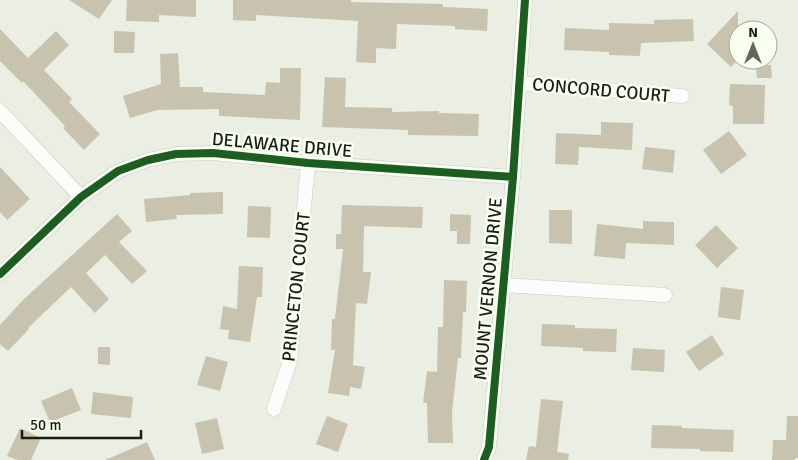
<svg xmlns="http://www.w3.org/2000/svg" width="798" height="460" font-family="Signika,sans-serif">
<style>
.building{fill:#c7c3af}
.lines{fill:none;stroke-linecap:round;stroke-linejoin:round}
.minor-casing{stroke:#c7cac1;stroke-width:15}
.minor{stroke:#fcfcfb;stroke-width:14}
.cycleway-casing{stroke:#f9ffef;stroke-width:11}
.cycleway{stroke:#1b5e20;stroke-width:8}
.labels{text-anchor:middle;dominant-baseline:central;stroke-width:5;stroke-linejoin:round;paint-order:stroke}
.street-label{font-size:18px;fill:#1a1d16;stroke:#f9ffef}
</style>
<rect width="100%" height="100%" fill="#eaeee3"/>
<path class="building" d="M69,0H112L99,19Z
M127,0H196V17L159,15V22L126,21Z
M233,0H351V2L443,4V7L488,9L487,31L455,29V26L397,24L396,49L376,48V63L356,62L358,21L256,15V21L233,20Z
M738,11V60L731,67L707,44Z
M693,19L694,41L641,43L640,56L609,55V52L564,50L565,28L609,30V23L654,24V20Z
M0,29L28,58L56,31L69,45L44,70L72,99L69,102L100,134L84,150L63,128L65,126L23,81L22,83L0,61Z
M114,31L135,32L134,53H114Z
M178,53L180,87H203V92L265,95L266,82L280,83V68H301L300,120L219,116V109L157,110L130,118L123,96L161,84L160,54Z
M771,65L772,78H757L756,66Z
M325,77L346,78L345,107L392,108V112L439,111V113L479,114L478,136L408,135V130L322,127Z
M730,84L765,85L764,124H733V106L729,105Z
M601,122L633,123L632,150L579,147L578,165L555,164L556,133L601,135Z
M729,131L747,155L721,174L703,150Z
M645,147L675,150L673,173L642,169Z
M0,167L30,199L7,220L0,212Z
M223,192V214L176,215L177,219L146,222L144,199L190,195V193Z
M342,205L423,207L422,228L364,226L363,272H371L367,304L356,303L353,365L365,367L361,389L350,387L349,396L328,393L335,350H331L332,319H335L343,249H336V234H341Z
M248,206L271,207L270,238L247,237Z
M549,210H572V244L549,243Z
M117,214L132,231L119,242L147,271L132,284L105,255L86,273L109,299L95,313L71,287L28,328L29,329L8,351L0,344V325L23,300Z
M450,214L471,215L470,244H457V231H450Z
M643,221L674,222V245L626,243L625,259L594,256L597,224L643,229Z
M716,225L738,248L717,268L695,245Z
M239,266L263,267L262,297H257L250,342L228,339L229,330L220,329L223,306L237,309Z
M444,280L467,281L466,312H463L461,358H458L452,413L453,443H428L427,403H423L427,371L437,372L438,327H443Z
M721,287L744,290L740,320L718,317Z
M542,324L575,325V328L617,329L616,352L583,351V348L541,346Z
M712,335L724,354L699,371L686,352Z
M98,347H110V365L98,364Z
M633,348L665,350L664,372L631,370Z
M206,356L228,362L220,391L197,385Z
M72,388L81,410L50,422L41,401Z
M93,392L133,397L131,418L91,414Z
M541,399L563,401L557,452L569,454L568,460H526L529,446L536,447Z
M327,416L348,424L338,452L316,444Z
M787,416H798V458H795V460H772L773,440H786Z
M217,418L224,449L202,454L195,423Z
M652,425L682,426V428L734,430L733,452L700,451V449L651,448Z
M20,428L41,438L31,460H18L7,456Z
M147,442L155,460H105Z"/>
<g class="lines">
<g class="minor-casing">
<path id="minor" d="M520,83L682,96
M0,111L81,197
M0,274L81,197L118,171L148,160L176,154L213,153L308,163L513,177
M504,285L665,295
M274,409L290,361L308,163
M484,460L489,447L513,177L525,0"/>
</g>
<use href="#minor" class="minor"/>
<g class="cycleway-casing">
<path id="cycleway" d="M0,274L81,197L118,171L148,160L176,154L213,153L308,163L513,177
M484,460L489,447L513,177L525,0"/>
</g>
<use href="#cycleway" class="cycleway"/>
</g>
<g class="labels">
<g class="street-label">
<text transform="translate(601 90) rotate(5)">CONCORD COURT</text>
<text transform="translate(282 145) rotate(5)">DELAWARE DRIVE</text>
<text transform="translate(296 287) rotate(-84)">PRINCETON COURT</text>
<text transform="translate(488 289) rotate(-85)">MOUNT VERNON DRIVE</text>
</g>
</g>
<g transform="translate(753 45)"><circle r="24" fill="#f9ffef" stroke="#a0a598"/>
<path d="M0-4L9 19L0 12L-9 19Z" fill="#63665e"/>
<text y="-8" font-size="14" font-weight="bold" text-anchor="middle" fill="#1a1d16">N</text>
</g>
<path d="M22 430v8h119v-8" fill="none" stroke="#1a1d16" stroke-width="2.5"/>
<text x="30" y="430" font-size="15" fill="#1a1d16" stroke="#f9ffef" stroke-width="4" paint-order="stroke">50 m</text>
</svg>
